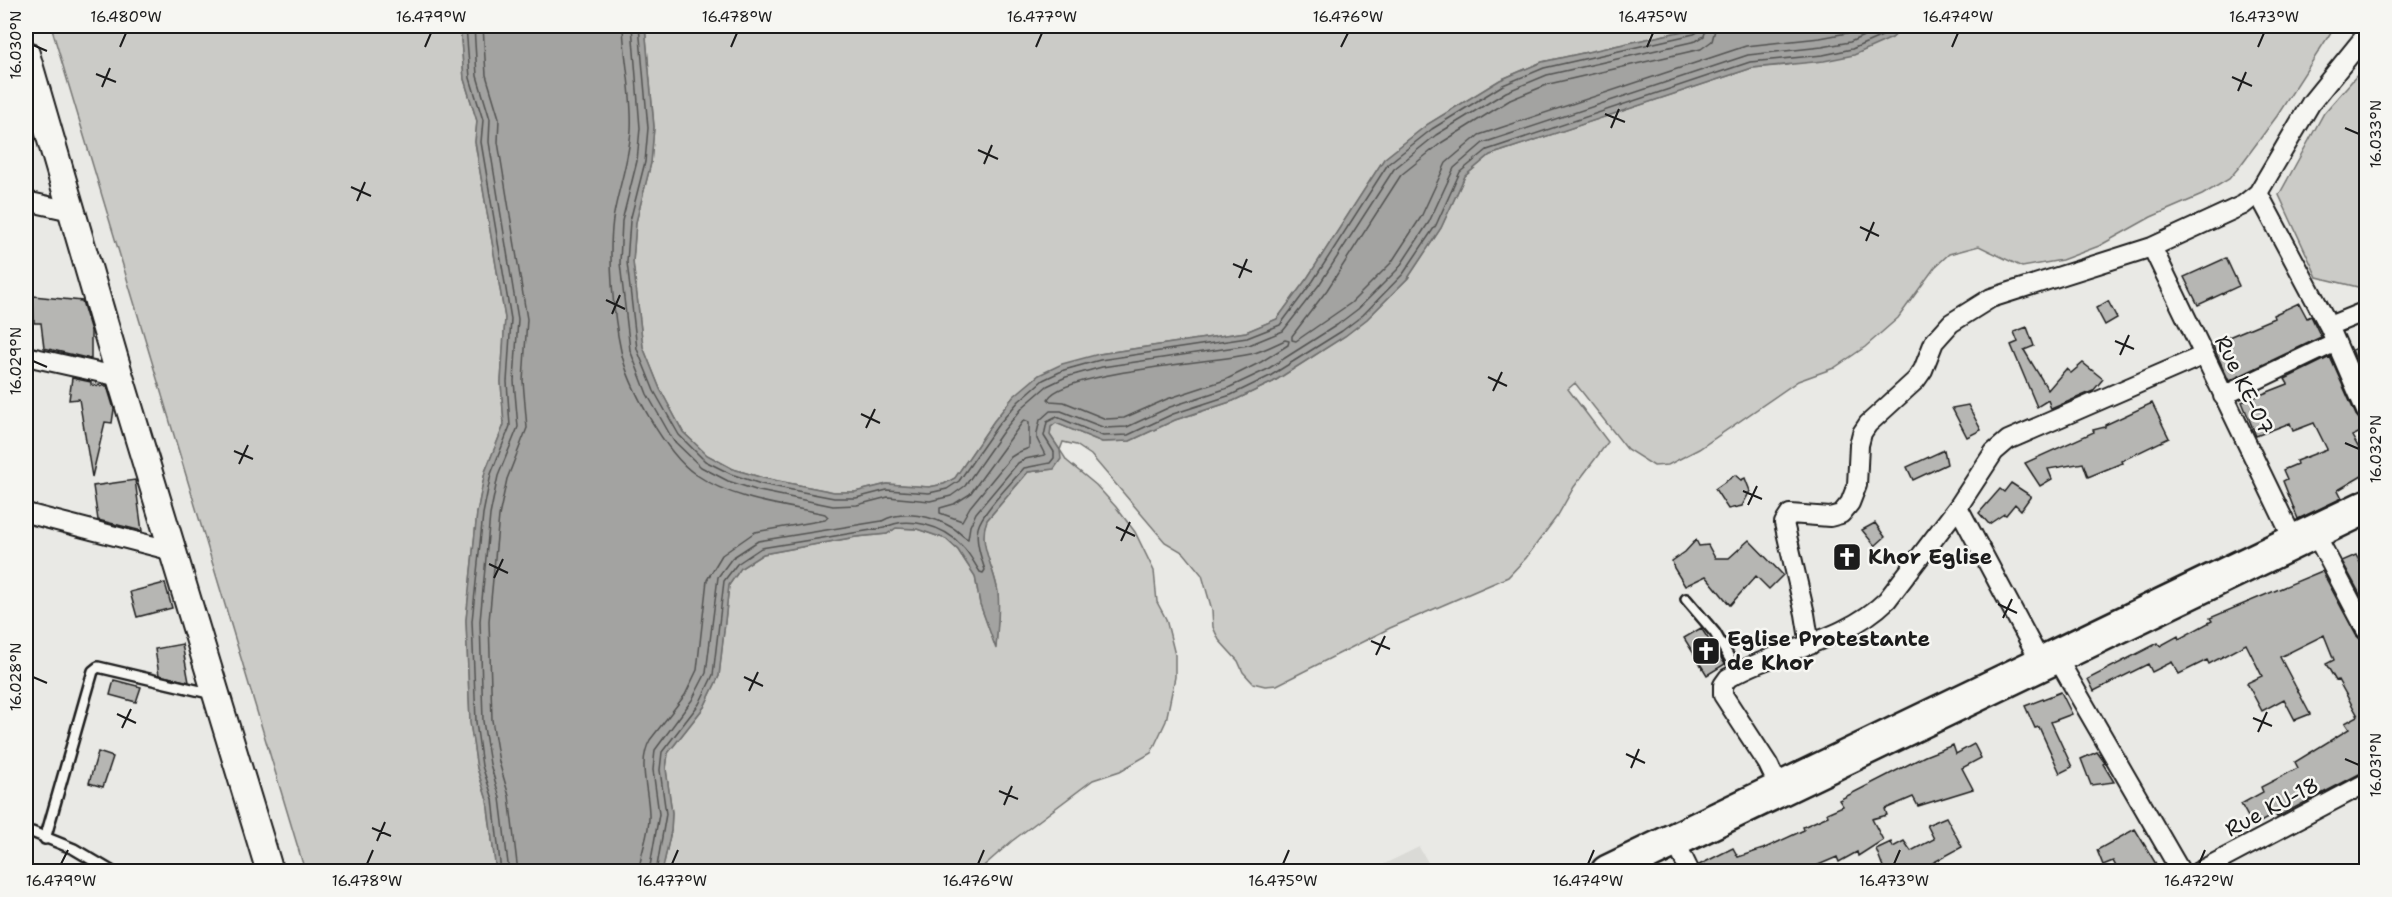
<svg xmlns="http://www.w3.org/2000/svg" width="2392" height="897" font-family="'Shantell Sans',sans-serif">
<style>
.built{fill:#dadad6}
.green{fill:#cbcbc7;stroke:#747472;stroke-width:1.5}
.water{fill:#a3a3a1;stroke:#6d6d6c;stroke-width:1.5}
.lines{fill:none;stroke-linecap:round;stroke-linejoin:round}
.shore{stroke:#525251;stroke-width:1.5}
.building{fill:#b6b6b3;stroke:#1c1c1c;stroke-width:1.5}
.lane-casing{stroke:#1c1c1c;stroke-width:14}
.street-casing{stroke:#1c1c1c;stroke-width:22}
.secondary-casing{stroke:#1c1c1c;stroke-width:30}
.highway-casing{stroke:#1c1c1c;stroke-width:38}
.lane{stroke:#f6f6f2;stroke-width:9}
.street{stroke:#f6f6f2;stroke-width:18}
.secondary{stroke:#f6f6f2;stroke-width:26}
.highway{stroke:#f6f6f2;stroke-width:33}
.ticks{fill:none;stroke:#1c1c1c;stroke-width:2}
.labels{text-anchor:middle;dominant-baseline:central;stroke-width:5;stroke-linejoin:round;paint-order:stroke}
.street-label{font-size:21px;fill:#1c1c1c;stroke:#f6f6f2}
.poi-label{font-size:21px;font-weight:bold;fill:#1c1c1c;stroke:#f6f6f2;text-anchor:start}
.neatline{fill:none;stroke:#1c1c1c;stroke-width:2}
.ticks-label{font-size:15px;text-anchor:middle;fill:#1c1c1c}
</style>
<rect width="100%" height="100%" fill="#e9e9e5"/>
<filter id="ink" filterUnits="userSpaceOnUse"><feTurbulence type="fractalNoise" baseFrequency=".0167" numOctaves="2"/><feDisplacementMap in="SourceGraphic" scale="12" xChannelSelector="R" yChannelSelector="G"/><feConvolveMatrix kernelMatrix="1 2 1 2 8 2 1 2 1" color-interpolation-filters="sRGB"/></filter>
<g filter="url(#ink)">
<path class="built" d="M1419,847L1433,871H1370Z"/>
<path class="green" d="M51,26H460L464,79L477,121L475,142L505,318L501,382L504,425L485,472L477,513L466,620L470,722L477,768L487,800L496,871H305Z
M645,26H1706L1542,62L1500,80L1428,124L1384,159L1308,277L1277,319L1246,332L1099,354L1014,396L994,421L955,478L944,484L929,487L887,484L855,492H834L763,478L733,469L707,455L683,432L660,389L643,347L633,262L636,222L651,163L654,127Z
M1905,26H2335L2277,116L2240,166L2229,179L2202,195L2151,217L2099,246L2062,260L2022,267L1979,246L1949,254L1935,267L1898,318L1865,347L1834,368L1798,381L1699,449L1668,465L1654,466L1627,449L1575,383L1568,389L1608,442L1574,487L1558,515L1526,558L1508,577L1390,628L1277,685L1265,686L1253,683L1243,672L1238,661L1219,640L1213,627L1212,610L1202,575L1184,553L1165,542L1091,455L1076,445L1063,442L1060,450L1067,461L1096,485L1116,507L1135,532L1154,571L1157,602L1166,619L1175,655V677L1166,721L1151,753L1120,771L1093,780L1012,841L978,871L662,872L671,831L672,813L666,769L668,753L704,707L719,676L729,585L741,568L763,554L856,537L887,534L896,528L917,529L946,539L958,550L975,576L980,604L996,647C997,630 999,611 998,594C996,569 976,545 987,520L1028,472L1053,469L1060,450L1050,435L1051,427L1056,423L1102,442L1130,441L1175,420L1233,401L1273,382L1345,336L1367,319L1408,278L1441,228L1465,176L1490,155L1752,68L1788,65L1892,38Z
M2366,65V289L2317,277L2279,195L2324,113Z"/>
<path class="water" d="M460,26H645L654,127L651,163L636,222L633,262L643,347L660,389L683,432L707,455L733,469L763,478L834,492H855L887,484L929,487L944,484L955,478L994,421L1014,396L1039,375L1062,364L1099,354L1246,332L1277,319L1308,277L1384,159L1428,124L1500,80L1542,62L1706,26H1905L1892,38L1854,55L1824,61L1752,68L1490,155L1465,176L1441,228L1408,278L1367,319L1345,336L1273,382L1233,401L1175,420L1130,441L1102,442L1056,423L1051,427L1050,435L1060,450L1061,459L1054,469L1028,472L987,520C977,544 995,568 998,593C1000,610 997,631 996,649L980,604L975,576L958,550L946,539L917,529L896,528L887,534L856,537L763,554L741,568L729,585L719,676L704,707L668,753L666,769L672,813L671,831L662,872L496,871L487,800L477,768L470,722L466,620L477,513L485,472L504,425L501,382L505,318L475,142L477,121L464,79Z"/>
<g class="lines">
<path class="shore" d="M466,26L470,78L483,120L481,142L511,319L507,382L510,426L491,474L483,514L472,621L476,722L482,766L493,799L501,872
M474,26L477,76L490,119L489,142L518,319L514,381L518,427L498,476L490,515L480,621L483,721L490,764L500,798L509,872
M483,26L486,75L499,118L498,142L527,319L523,381L527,428L507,479L499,516L489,621L492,720L499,762L509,796L518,872
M623,26C624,60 633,96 631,130C629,161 618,189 613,219C608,257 613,314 621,351C628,386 666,454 695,474C733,500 781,505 825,514L828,517L825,520L755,532L722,555L707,580L697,670L685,695L650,740C637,763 649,790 649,815C650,834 640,852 639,872
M632,26L640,128L637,161L622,221L620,263L630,350L647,394L673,440L701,467L728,481L759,491L833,506L857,505L888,497L930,501L951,496L965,486L1004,430L1024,406L1047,386L1066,377L1102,367L1249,345L1283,331L1319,285L1394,169L1436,135L1506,92L1547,75L1696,41L1704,36L1707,26
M639,26L648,128L645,162L630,221L627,262L637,349L654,391L679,435L705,461L731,474L761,484L834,498H856L887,490L929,493L947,489L959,481L998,425L1019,401L1043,380L1064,370L1100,360L1247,338L1280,325L1313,281L1388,164L1432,129L1503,85L1544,68L1694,34L1699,31V26
M1716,26L1712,41L1701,49L1549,84L1510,100L1441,143L1401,175L1327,290L1292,336V340L1296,341L1351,303L1391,263L1421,217L1446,163L1479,135L1746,46L1820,38L1847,33L1864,26
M1285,340L1289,341L1288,345L1261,362L1225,380L1167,399L1124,418L1106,419L1064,402L1050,401L1048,399C1062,372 1216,362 1251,354C1263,351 1274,345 1285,340Z
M1024,420L1029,422V448L1019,452L1011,457L970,507L962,521L940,513V508L954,504L970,494Z
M649,872L659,814L653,770L655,750L692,700L706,673L718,577L732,558L758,541L882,521C903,509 933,516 953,528C959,531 962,537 968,539L970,526L976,513L1018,463L1025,459L1045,455L1037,439V433L1040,420L1050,411H1061L1105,428L1127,427L1170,407L1228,388L1266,370L1337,325L1358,309L1398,269L1429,222L1454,168L1483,143L1748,55L1822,47L1850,42L1886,26
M656,872L666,814L660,770L662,752L699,704L713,675L724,581L737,564L761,548L884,528C907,515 944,526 961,545C969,552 974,563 980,572L983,573L985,570C981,558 975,540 978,528C981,513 1013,481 1024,468L1050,463L1054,458V452L1044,436L1047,422L1057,417L1103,436L1128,435L1173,414L1231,395L1270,376L1342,331L1363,315L1403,274L1436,225L1460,172L1487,150L1750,62L1823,55L1852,49L1889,33L1897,26"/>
</g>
<path class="building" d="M2226,258L2239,286L2198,305L2184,277Z
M33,296L82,301L91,331V359L44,348L41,323H34Z
M2108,301L2117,318L2105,325L2096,308Z
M2299,303L2307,318L2311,316L2321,337L2229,381L2212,344L2274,318L2273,315Z
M2027,327L2034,346L2024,350L2048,390L2066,369L2071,373L2083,363L2103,379L2093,391L2051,409L2048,400L2037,407L2011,345L2018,342L2014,332Z
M2367,344V374L2363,375L2352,350Z
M2330,357L2356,415L2360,420L2367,422V429L2352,436L2367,462V473L2338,490L2342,498L2298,519L2283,481L2287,479L2283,470L2297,464L2296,461L2327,449L2314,423L2293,431L2290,423L2256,436L2242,402L2288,384L2285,379Z
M72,378L91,382V385L107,386L114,409L112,423L105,422L92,477L79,399L69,400Z
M2152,403L2169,438L2121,461L2122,463L2088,477L2083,463L2048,469L2052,479L2040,486L2025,463L2094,432L2093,430L2105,427V425Z
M1968,405L1981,430L1967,437L1952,408Z
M1944,450L1947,464L1913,480L1907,467Z
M1735,475L1741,480L1745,478L1750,491L1742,506L1728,509L1715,489Z
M135,480L142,531L98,520L93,486Z
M2011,483L2031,496L2021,510L2015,504L2006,515L2004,514L1989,524L1979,513L2000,489L2004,492Z
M1875,523L1885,537L1875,546L1862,530Z
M1696,540L1699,546L1708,545L1715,558H1729L1749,540L1783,575L1769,589L1756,576L1730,605L1706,576L1685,586L1674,568L1672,561L1685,552Z
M2356,555L2367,576V607L2342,561Z
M2322,571L2356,635L2361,640L2367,641V770L2277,817L2275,814L2253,826L2241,804L2263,792L2261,787L2298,768L2295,762L2349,729L2345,723L2358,716L2338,680L2336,681L2326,664L2334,660L2324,635L2280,657L2310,714L2295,720L2284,699L2262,711L2247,683L2262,676L2246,644L2209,664L2207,660L2179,674L2172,662L2152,672L2148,664L2094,691L2088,679L2158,643L2160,646L2178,636L2179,639L2212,621L2210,618Z
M165,583L172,608L137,617L130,592Z
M1701,628L1725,664L1707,675L1684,638Z
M182,644L189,682L159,675L155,649Z
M114,680L141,687L136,702L110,695Z
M2061,692L2072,714L2051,722L2072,767L2060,773L2039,727L2035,728L2025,706Z
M1974,744L1981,758L1962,768L1973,789L1918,806L1913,797L1885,809L1887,815L1872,819L1883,840L1858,856L1857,852L1839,862L1837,857L1802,872H1701L1699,865L1733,848L1738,857L1763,849L1804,830L1803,827L1828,816L1827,813L1843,806L1839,800L1925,756L1953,745L1956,754Z
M98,752L113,757L103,787L89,783Z
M2097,752L2105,763L2103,764L2114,782L2091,785L2081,759Z
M1946,817L1962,847L1916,872H1885L1876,849L1891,842L1893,847L1904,841L1911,851L1934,839L1927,825Z
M2135,829L2156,864L2143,872H2119L2113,861L2103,865L2097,850Z"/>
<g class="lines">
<g class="lane-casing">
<path id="lane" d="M1686,599L1715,633L1738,673
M32,832L74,849L113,872
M45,839L93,671L98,667L213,694"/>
</g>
<g class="street-casing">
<path id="street" d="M2258,193L2311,103L2366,35
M26,201L71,211
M2152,247L2295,543
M2329,326L2366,311
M26,356L120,377
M2223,396L2336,342
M1958,507L2041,663
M26,513L173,551
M2315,533L2366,630
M1810,645L1805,614L1784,523L1790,514L1830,517L1841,514L1850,503L1857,485L1859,445L1862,433L1868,424L1916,380L1923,370L1934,342L1951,323L1991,298L2152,247L2243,205L2258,193L2329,326L2366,411
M2056,656L2181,872
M1780,789L1768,764L1723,695V685L1728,678C1779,648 1843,643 1887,600L1958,507L1994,452L2008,440L2204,355
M1674,839L1690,872
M2198,872L2366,783"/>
</g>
<g class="secondary-casing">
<path id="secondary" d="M26,54L120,377L270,872"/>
</g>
<g class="highway-casing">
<path id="highway" d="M1608,872L2366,507"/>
</g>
<use href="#lane" class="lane"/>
<use href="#street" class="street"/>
<use href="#secondary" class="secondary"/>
<use href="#highway" class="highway"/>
</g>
</g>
<path class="ticks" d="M33,45L47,51M120,47L126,33M425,47L431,33M731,47L737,33M1036,47L1042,33M1341,47L1348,33M1647,47L1653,33M1952,47L1958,33M2258,47L2264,33M96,74L116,82M2232,77L2252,86M102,87L110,68M2238,91L2246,72M1605,114L1625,122M1611,128L1619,109M2345,128L2359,134M978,150L998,159M984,164L992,145M351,187L371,196M357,201L365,182M1860,227L1879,236M1866,241L1874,222M1233,264L1252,272M1239,278L1247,259M606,300L625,309M612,314L620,295M2115,341L2134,349M2120,355L2129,335M33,361L47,367M1488,377L1507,386M1493,391L1502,372M861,414L880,423M866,428L875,409M2345,443L2359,449M234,451L253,459M239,464L248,445M1743,491L1762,499M1748,505L1757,486M1116,527L1135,536M1121,541L1130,522M489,564L508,573M494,578L503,559M1998,604L2017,613M2003,618L2012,599M1371,641L1390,649M1376,655L1385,636M33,677L47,683M744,677L763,686M749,691L758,672M117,714L136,723M2253,718L2272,726M122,728L131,709M2258,732L2267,712M1626,754L1645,763M2345,759L2359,765M1631,768L1639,749M999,791L1018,799M1004,805L1012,786M372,828L391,836M377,841L385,822M61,864L68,850M367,864L373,850M672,864L678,850M978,864L984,850M1283,864L1289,850M1588,864L1594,850M1894,864L1900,850M2199,864L2205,850"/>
<defs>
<g id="church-square" transform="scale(1.5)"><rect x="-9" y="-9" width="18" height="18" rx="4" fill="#1c1c1c" stroke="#f6f6f2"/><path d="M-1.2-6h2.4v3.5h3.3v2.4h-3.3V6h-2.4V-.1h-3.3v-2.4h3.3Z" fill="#fff"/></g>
</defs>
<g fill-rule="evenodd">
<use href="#church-square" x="1847" y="557"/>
<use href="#church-square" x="1706" y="651"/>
</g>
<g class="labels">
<g class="street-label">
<text transform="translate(2244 385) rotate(64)">Rue KE-07</text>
<text transform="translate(2272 807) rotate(-28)">Rue KU-18</text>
</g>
<g class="poi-label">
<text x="1868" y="557">Khor Eglise</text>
<text x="1727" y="639">Eglise Protestante<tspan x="1727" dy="24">de Khor</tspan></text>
</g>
</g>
<rect width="2392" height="897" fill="none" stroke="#f6f6f2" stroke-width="66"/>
<rect x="33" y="33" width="2326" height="831" class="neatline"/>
<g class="ticks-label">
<text x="126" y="22">16.480°W</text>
<text x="431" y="22">16.479°W</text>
<text x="737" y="22">16.478°W</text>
<text x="1042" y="22">16.477°W</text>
<text x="1348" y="22">16.476°W</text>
<text x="1653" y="22">16.475°W</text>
<text x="1958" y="22">16.474°W</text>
<text x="2264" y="22">16.473°W</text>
<text transform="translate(16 45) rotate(-90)" y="5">16.030°N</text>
<text transform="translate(2376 134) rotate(-90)" y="5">16.033°N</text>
<text transform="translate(16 361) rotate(-90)" y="5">16.029°N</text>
<text transform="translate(2376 449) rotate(-90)" y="5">16.032°N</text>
<text transform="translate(16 677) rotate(-90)" y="5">16.028°N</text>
<text transform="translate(2376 765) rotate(-90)" y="5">16.031°N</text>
<text x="61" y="886">16.479°W</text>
<text x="367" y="886">16.478°W</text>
<text x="672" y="886">16.477°W</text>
<text x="978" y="886">16.476°W</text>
<text x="1283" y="886">16.475°W</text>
<text x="1588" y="886">16.474°W</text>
<text x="1894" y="886">16.473°W</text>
<text x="2199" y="886">16.472°W</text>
</g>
</svg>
